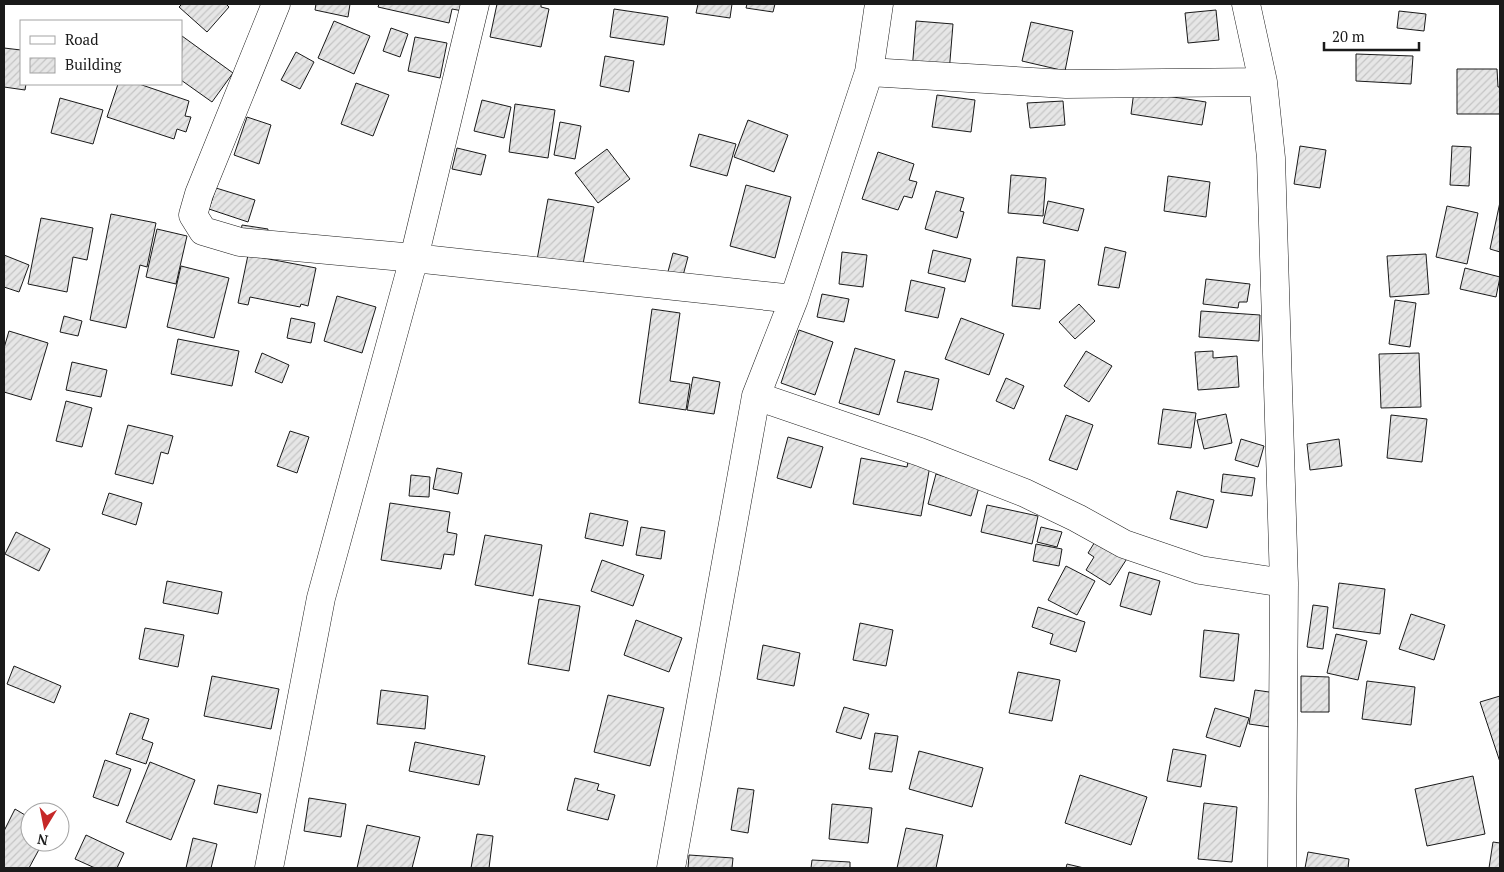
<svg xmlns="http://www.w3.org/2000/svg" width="1504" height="872" font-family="'PT Serif',serif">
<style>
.building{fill:url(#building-hatch);stroke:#1a1a1a}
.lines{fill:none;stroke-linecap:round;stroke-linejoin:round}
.street-casing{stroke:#1a1a1a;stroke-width:29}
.street{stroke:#fff;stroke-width:28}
</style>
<defs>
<pattern id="building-hatch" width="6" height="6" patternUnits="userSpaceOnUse" patternTransform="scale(1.25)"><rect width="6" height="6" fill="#e6e6e6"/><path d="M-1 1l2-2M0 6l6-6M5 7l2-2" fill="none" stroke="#c5c5c5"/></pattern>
</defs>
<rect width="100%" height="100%" fill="#fff"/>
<path class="building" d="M182,4H226L229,7L207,32L179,7Z
M316,4H350L348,17L315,10Z
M379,4H465L463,11L452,9L449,23L378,7Z
M497,4H541V7L549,9L541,47L490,37Z
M698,4H732L730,18L696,13Z
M747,4H775L773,12L746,8Z
M614,9L668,17L664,45L610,37Z
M1216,10L1219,40L1188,43L1185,13Z
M1399,11L1426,14L1424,31L1397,28Z
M334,21L370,36L354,74L318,58Z
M916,21L953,24L949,73L912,71Z
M1031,22L1073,31L1065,71L1022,61Z
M391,28L408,34L400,57L383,51Z
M182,36L233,73L212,102L181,80Z
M415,37L447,43L440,78L408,71Z
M4,48L21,50V84H26L25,90L4,87Z
M296,52L314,62L300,89L281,80Z
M1356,54L1413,56L1411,84L1356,81Z
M605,56L634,61L629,92L600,86Z
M1457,69H1497L1498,87H1500V114H1457Z
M356,83L389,95L373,136L341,124Z
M118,84H139L189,101L185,116L191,117L186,132L177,129L174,139L107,117Z
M1134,91L1206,102L1202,125L1131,114Z
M937,95L975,100L971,132L932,127Z
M60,98L103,110L93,144L51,133Z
M482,100L511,107L504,138L474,131Z
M1063,101L1065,125L1030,128L1027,103Z
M515,104L555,110L548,158L509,152Z
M247,117L271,125L259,164L234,155Z
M748,120L788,135L774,172L734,157Z
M560,122L581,126L575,159L554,155Z
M699,134L736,144L727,176L690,166Z
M1300,146L1326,150L1320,188L1294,184Z
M1452,146L1471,147L1469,186L1450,185Z
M457,148L486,155L481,175L452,169Z
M607,149L630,179L598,203L575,173Z
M878,152L914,164L909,180L917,182L912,198L904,196L898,210L862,199Z
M1011,175L1046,178L1043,216L1008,213Z
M1168,176L1210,182L1206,217L1164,211Z
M746,185L791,197L775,258L730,246Z
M216,188L255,200L248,222L209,209Z
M936,191L964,198L960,211L964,212L957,238L925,229Z
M548,199L594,207L582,269L537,260Z
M1048,201L1084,209L1078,231L1043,223Z
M1500,202V252L1490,249Z
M1447,206L1478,213L1467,264L1436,257Z
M111,214L156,223L147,267L140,265L126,328L90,320Z
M41,218L93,228L87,260L73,257L67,292L28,284Z
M242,225L268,229L266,240L240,236Z
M157,229L187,236L176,284L146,277Z
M1105,247L1126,252L1119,288L1098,285Z
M933,250L971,259L965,282L928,273Z
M842,252L867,255L863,287L839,284Z
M673,253L688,257L681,283L666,279Z
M1426,254L1429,294L1390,297L1387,256Z
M4,255L29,265L19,292L4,287Z
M248,255L316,268L308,306L301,304L300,307L250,297L248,305L238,303Z
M1017,257L1045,260L1040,309L1012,306Z
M181,266L229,278L214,338L167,327Z
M1465,268L1500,277L1496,297L1460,289Z
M1206,279L1250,284L1247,302H1239L1238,308L1203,304Z
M911,280L945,288L938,318L905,311Z
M822,294L849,299L844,322L817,317Z
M337,296L376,307L362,353L324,341Z
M1395,300L1416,303L1410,347L1389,344Z
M1079,304L1095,321L1075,339L1059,322Z
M652,309L680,313L670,381L690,384L686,410L639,403Z
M1201,311L1260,315L1259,341L1199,337Z
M64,316L82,321L78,336L60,332Z
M291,318L315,323L311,343L287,338Z
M961,318L1004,334L989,375L945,359Z
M799,330L833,342L815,395L781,383Z
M9,331L48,343L31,400L4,392V348Z
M178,339L239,351L232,386L171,374Z
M855,348L895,360L879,415L839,403Z
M1086,351L1112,366L1089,402L1064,386Z
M1213,351V358L1237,356L1239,387L1198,390L1195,352Z
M262,353L289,365L282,383L255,372Z
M1419,353L1421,407L1381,408L1379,354Z
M72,362L107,370L101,397L66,390Z
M905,371L939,379L932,410L897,402Z
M693,377L720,382L714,414L687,410Z
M1006,378L1024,386L1014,409L996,401Z
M66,401L92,408L82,447L56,441Z
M1163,409L1196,413L1191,448L1158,444Z
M1226,414L1232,443L1204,449L1197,420Z
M1066,415L1093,425L1077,470L1049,460Z
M1391,415L1427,419L1422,462L1387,458Z
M128,425L173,436L168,454L161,452L153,484L115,474Z
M290,431L309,437L297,473L277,466Z
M788,437L823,447L811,488L777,478Z
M1241,439L1264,446L1258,467L1235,460Z
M1339,439L1342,466L1310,470L1307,444Z
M909,456L931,460L921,516L853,504L861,458L907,467Z
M437,468L462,473L458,494L433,489Z
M936,474L979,487L971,516L928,504Z
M1223,474L1255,478L1252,496L1221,492Z
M411,475L430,477L429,497L409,496Z
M1177,491L1214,500L1207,528L1170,519Z
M109,493L142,503L136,525L102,514Z
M390,503L450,512L447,532L457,534L454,555L444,554L441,569L381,560Z
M987,505L1038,516L1032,544L981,532Z
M590,513L628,521L623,546L585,538Z
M641,527L665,531L661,559L636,555Z
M1041,527L1062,532L1057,547L1037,542Z
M16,532L50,549L39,571L5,554Z
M485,535L542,545L533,596L475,585Z
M1098,537L1128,557L1110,585L1086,570L1094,557L1088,553Z
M1036,544L1062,549L1059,566L1033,561Z
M602,560L644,575L633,606L591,591Z
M1066,566L1095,581L1077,615L1048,600Z
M1129,572L1160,581L1151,615L1120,606Z
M167,581L222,592L218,614L163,603Z
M1339,583L1385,589L1380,634L1333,628Z
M539,599L580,606L569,671L528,664Z
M1313,605L1328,607L1323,649L1307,647Z
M1038,607L1085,622L1076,652L1050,644L1053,634L1032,627Z
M1411,614L1445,625L1434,660L1399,649Z
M636,620L682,638L669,672L624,655Z
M860,623L893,630L886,666L853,660Z
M145,628L184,635L178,667L139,659Z
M1204,630L1239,634L1234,681L1200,677Z
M1336,634L1367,641L1358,680L1327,673Z
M763,645L800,653L794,686L757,679Z
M14,666L61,686L54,703L7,684Z
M1018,672L1060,680L1052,721L1009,713Z
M212,676L279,689L271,729L204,716Z
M1301,676L1329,677V712H1301Z
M1367,681L1415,687L1411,725L1362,719Z
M381,690L428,696L425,729L377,724Z
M1255,690L1276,693L1270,727L1249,724Z
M608,695L664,708L650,766L594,752Z
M1500,696V762L1480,702Z
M844,707L869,714L861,739L836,732Z
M1215,708L1249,718L1240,747L1206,737Z
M130,713L149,719L142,739L153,743L146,764L116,754Z
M875,733L898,736L892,772L869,769Z
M415,742L485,756L479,785L409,771Z
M1173,749L1206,755L1201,787L1167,781Z
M919,751L983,768L972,807L909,789Z
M105,760L131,769L118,806L93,797Z
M150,762L195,780L171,840L126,822Z
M1080,775L1147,797L1131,845L1065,823Z
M1473,776L1485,834L1427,846L1415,789Z
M575,778L599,784L597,790L615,795L608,820L567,810Z
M218,785L261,794L257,813L214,804Z
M738,788L754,790L748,833L731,830Z
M309,798L346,804L341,837L304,831Z
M1204,803L1237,807L1232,862L1198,859Z
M832,804L872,808L868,843L829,839Z
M15,809L30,818V842H43L29,868H4V831Z
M367,825L420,837L412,868H357Z
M906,828L943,835L936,868H897Z
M477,834L493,836L489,868H471Z
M86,835L124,853L117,868H95L75,859Z
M193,838L217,844L211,868H186Z
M1493,842L1500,843V868H1489Z
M1308,852L1349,859L1348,868H1305Z
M689,855L733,858L732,868H688Z
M812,860L850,862V868H811Z
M1067,864L1084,868H1066Z"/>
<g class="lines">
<g class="street-casing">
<path id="street" d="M276,4L199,194L193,215L203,231L240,242L414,258L794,299
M1246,4L1263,82L1271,158L1284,583L1282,868
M869,72L1066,84L1263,82
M756,396L920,452L1025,493L1077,518L1124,544L1200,570L1284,583
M269,868L321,598L414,258L475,4
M671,868L756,396L794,299L869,72L879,4"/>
</g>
<use href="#street" class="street"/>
</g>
<rect width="1504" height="872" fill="none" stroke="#1a1a1a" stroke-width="10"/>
<rect x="20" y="20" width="162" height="65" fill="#ffffff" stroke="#a3a3a3"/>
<rect x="30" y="36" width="25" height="8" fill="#ffffff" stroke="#a3a3a3"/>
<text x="65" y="45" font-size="15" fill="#1a1a1a">Road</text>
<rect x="30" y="58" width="25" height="15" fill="url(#building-hatch)" stroke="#a3a3a3"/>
<text x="65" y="70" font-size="15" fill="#1a1a1a">Building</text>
<g transform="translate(45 827) rotate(190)"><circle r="24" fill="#ffffff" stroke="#a3a3a3"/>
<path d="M0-4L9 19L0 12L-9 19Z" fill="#c62828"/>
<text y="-8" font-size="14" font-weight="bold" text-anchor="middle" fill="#1a1a1a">N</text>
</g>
<path d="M1324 42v8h95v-8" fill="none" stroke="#1a1a1a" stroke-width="2.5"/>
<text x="1332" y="42" font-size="15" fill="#1a1a1a" stroke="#ffffff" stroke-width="4" paint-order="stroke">20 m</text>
</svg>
